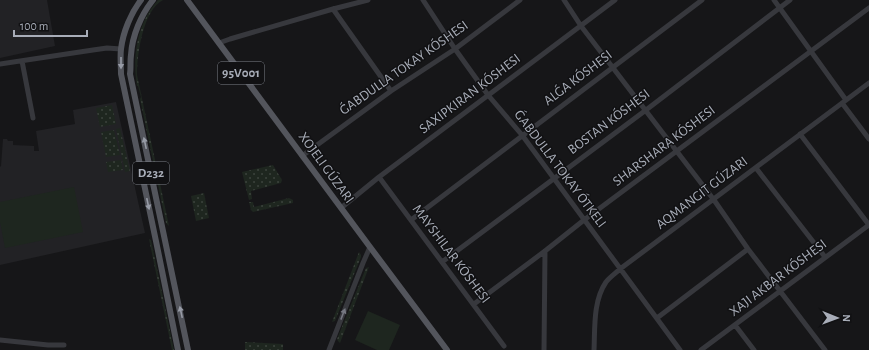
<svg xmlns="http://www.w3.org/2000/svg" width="869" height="350" font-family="'Alegreya Sans',sans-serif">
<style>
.built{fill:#222225}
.grass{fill:url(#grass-dots)}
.garden{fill:#1e261f}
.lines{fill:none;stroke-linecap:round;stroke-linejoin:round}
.minor{stroke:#37383d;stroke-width:5}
.major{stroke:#53555c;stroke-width:6}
.oneway{fill:#979ba6}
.oneway2{fill:#757881}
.labels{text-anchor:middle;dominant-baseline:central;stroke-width:3;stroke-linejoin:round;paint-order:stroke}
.shield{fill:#111113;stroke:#7b7e86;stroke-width:1}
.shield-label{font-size:13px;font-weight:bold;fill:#a8adb8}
.street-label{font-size:14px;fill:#a8adb8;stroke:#111113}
</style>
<defs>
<pattern id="grass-dots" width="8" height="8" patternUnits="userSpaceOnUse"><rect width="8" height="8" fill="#1e261f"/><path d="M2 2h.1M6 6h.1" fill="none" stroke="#3c433d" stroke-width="1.8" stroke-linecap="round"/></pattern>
</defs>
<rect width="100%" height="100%" fill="#161618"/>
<path class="built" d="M0,0H47L55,46L0,58Z
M116,102L145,233L0,265V167L1,166L3,139H7L8,141H13V145L34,146V151H39L36,131L75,124L73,110Z"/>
<path class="grass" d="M158,0H163C143,10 137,54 137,75L169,226L166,223L140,99L141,97L138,86H137C132,57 137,23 158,0Z
M112,105L116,124L100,127L96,108Z
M120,128L130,171L125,172L116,129Z
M114,130L120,155L106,157L101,132Z
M121,160L123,170L108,172L106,162Z
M273,165L282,180L281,183L251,191L252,199L249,200L242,172Z
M204,193L209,218L196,221L191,196Z
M289,198L293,200V203L253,212L251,210L249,202H253L254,207Z
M149,239L151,240L174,350H172Z
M359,252L361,255V257L335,321L332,322Z
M369,267L340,343L338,341L337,339L366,268Z
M245,342L283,344V350H245Z"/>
<path class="garden" d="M74,187L83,232L5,248L0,222V202Z
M368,311L400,325L389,350H377L355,340Z"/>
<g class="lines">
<path class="minor" d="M423,0L455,49L488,95L522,135L680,350
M564,0L581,26L714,200L748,249L825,350
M774,0L846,100
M333,9L391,91
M219,43L230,39L333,9L368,0
M22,61L33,118
M0,64L93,50L107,48L121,49
M842,103L869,139
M800,134L869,225
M302,156L391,91L455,49L520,0
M756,168L825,257
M379,177L504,346
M341,208L379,177L615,0
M411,220L702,0
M442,262L646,110L790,0
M474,304L545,251L584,220L869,8
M657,318L748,249
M735,325L754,350
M0,340L48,345H64
M329,350L363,263L370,247
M544,350L545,251
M594,350C595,328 593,301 606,282C610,277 616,273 620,269L869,83
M701,350L869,225"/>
<path class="major" d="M141,0C131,13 123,32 121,49C120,57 121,66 121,74L157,246L178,350
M153,0C141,15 132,36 131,55C130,61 131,68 130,74L188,350
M187,0L370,247L447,350"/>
</g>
<defs><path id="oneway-solid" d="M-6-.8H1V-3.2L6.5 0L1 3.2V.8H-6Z"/></defs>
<g class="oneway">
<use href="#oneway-solid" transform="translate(121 63) rotate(90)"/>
<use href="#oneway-solid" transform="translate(145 143) rotate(-102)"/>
<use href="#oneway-solid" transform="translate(148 204) rotate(78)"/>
<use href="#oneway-solid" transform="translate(181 312) rotate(-102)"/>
</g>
<use class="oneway2" href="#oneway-solid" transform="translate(343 314) rotate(-69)"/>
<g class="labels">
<g class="shield">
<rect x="218" y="62" width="46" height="22" rx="3"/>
<rect x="133" y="162" width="36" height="22" rx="3"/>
</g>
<g class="shield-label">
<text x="241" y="73">95V001</text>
<text x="151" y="173">D232</text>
</g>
<g class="street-label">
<text transform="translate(404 68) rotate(-35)">ǴABDULLA TOKAY KÓSHESI</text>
<text transform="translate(578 78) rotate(-37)">ALǴA KÓSHESI</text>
<text transform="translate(470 94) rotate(-37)">SAXIPKIRAN KÓSHESI</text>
<text transform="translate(609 122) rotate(-37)">BOSTAN KÓSHESI</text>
<text transform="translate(664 146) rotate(-37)">SHARSHARA KÓSHESI</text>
<text transform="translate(326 168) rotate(54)">XOJELI GÚZARI</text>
<text transform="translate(560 169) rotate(53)">ǴABDULLA TOKAY ÓTKELI</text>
<text transform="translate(702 193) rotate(-37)">AQMANGIT GÚZARI</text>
<text transform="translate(451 254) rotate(53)">MAYSHILAR KÓSHESI</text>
<text transform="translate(778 278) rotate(-37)">XAJI AKBAR KÓSHESI</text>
</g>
</g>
<g transform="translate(837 318) rotate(91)" stroke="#111113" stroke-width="3" paint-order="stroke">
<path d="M0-3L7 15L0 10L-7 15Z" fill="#a8adb8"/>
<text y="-6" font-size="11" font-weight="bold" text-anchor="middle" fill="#a8adb8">N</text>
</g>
<path d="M14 30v6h73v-6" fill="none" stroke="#a8adb8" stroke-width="2"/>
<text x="20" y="30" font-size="12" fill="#a8adb8" stroke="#111113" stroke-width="3" paint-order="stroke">100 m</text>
</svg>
